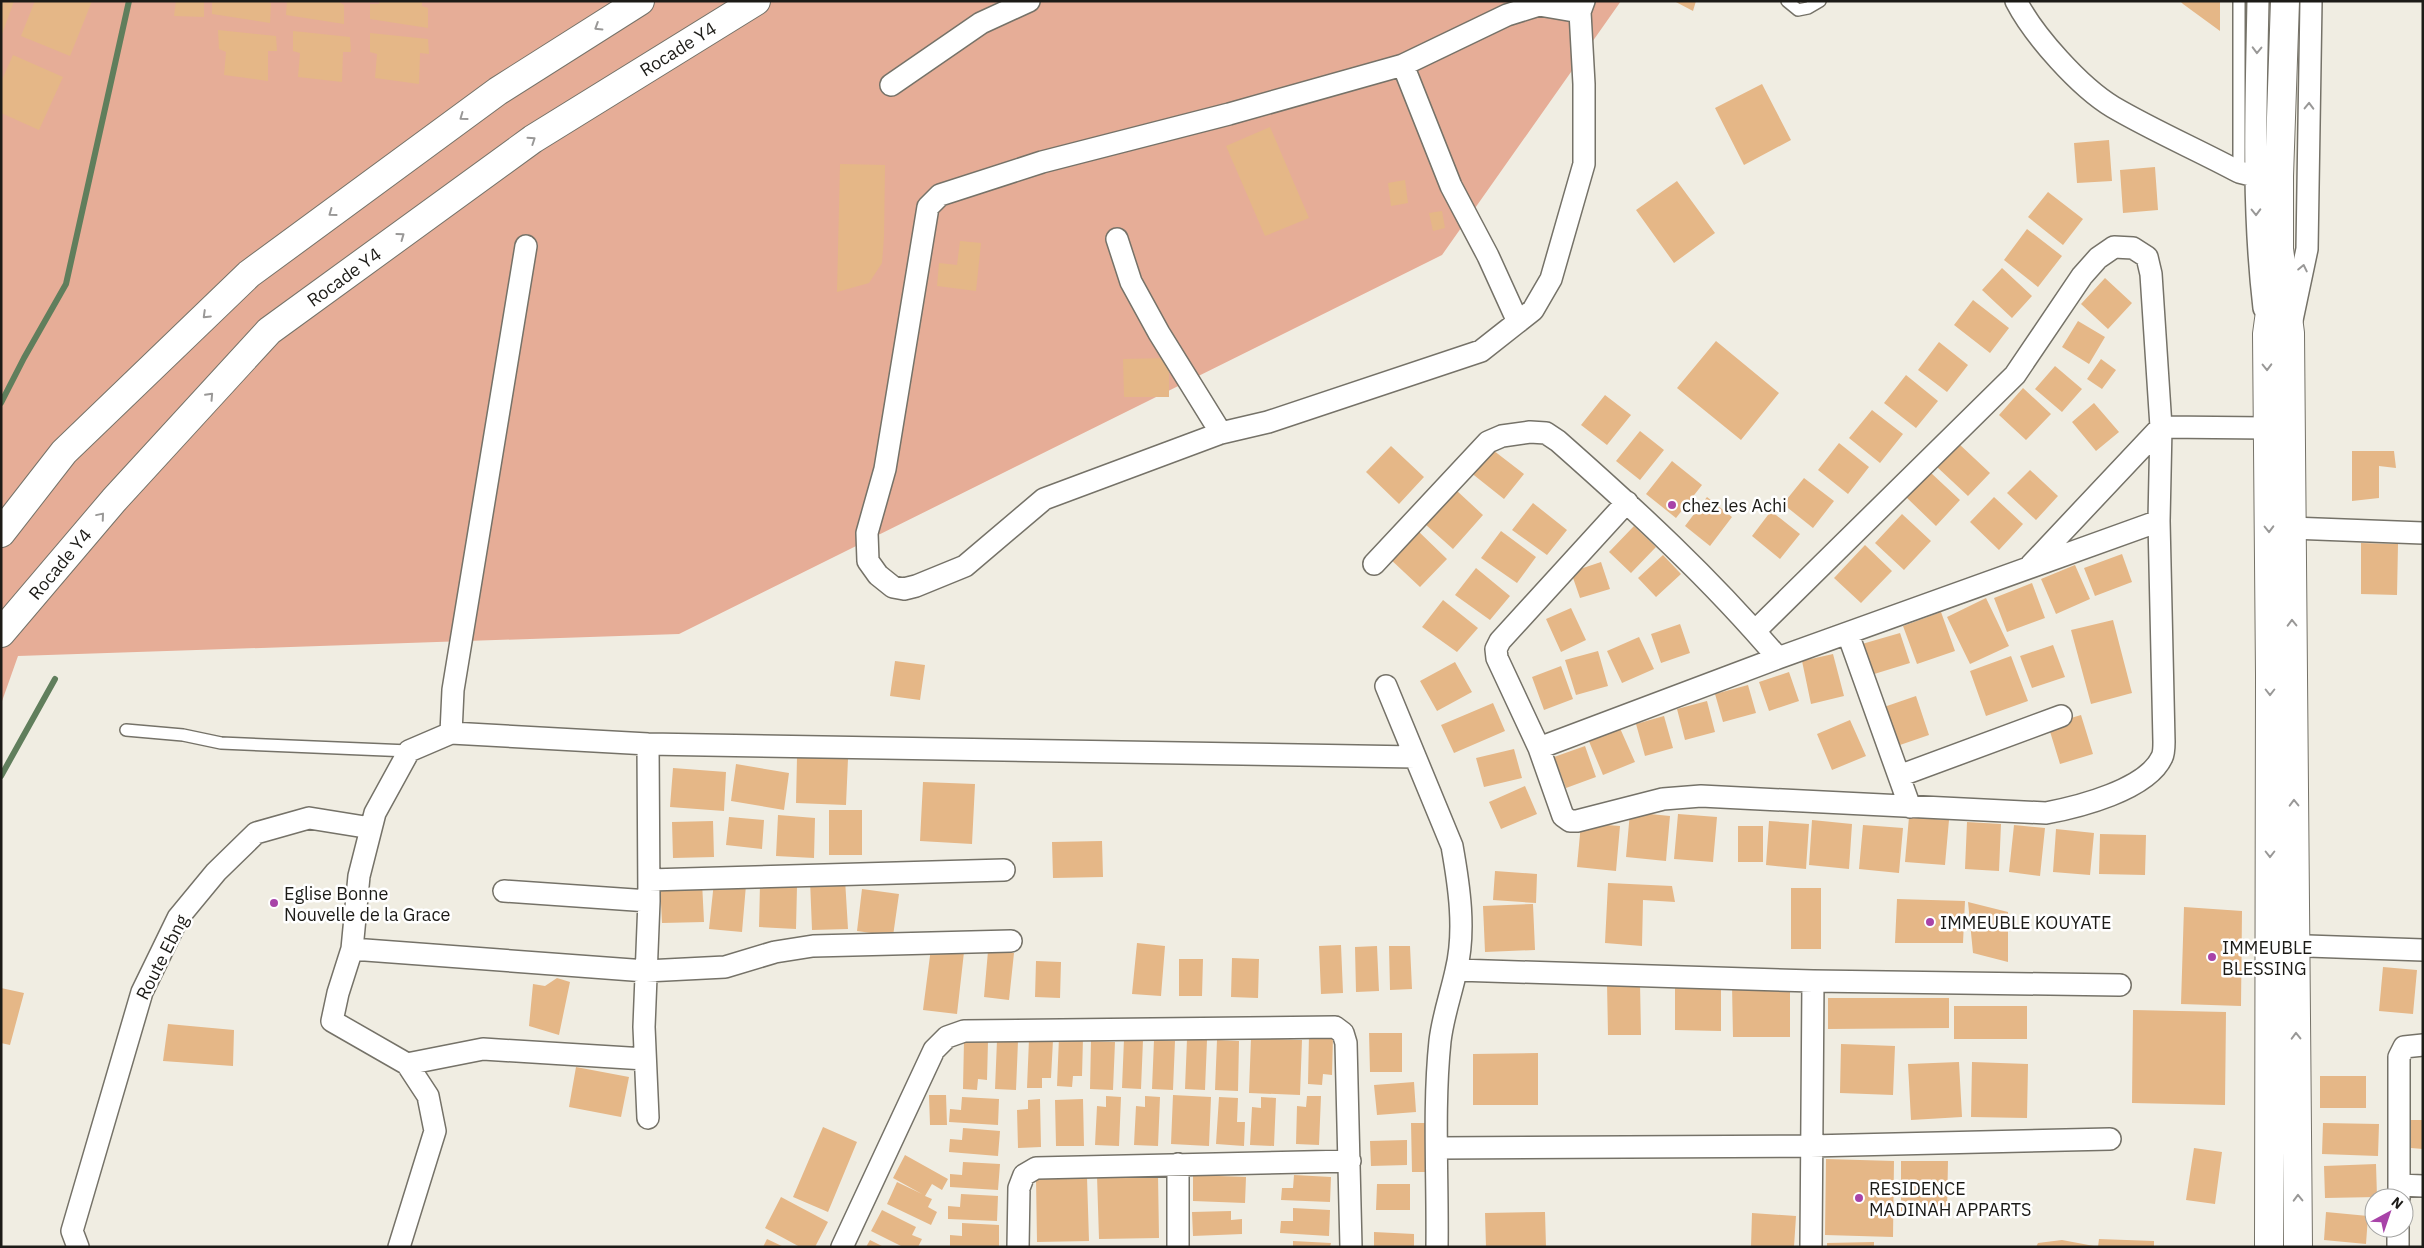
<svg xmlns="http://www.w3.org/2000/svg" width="2424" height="1248" font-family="'IBM Plex Sans',sans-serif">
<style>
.grass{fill:#e6ad97}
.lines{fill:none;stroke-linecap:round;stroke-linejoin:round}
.stream{stroke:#607e5c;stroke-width:6}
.building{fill:#e5b787}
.lane-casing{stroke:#757268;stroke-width:14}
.street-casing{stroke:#757268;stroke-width:24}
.secondary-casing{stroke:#757268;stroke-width:30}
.highway-casing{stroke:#757268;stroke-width:30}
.lane{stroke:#fff;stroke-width:11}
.street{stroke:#fff;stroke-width:21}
.secondary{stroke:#fff;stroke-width:28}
.highway{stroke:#fff;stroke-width:28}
.oneway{stroke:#999897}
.poi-dot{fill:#a843a8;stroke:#fff;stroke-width:2}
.labels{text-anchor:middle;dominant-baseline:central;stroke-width:5;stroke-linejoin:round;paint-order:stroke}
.street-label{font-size:18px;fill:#1c1b17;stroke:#fff}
.poi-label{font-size:18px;fill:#1c1b17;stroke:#fff;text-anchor:start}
</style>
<rect width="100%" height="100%" fill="#f0ede2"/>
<path class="grass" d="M1,1H1621L1442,255L679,634L18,656L1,704Z"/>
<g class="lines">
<path class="stream" d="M1,403L24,358L66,284L129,1
M1,776L55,679"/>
</g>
<path class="building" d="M1,1H14L1,37Z
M35,1H92L70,56L21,36Z
M176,1H204V17L174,16Z
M212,1H263L271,3L270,23L212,14Z
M287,1H338L344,5V24L286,15Z
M379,1H422V6L428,8V28L370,19V4H379Z
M1674,1H1696L1693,11Z
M2180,1H2220V31L2183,4Z
M218,30L276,36L277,51H268V81L224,75L226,52L219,49Z
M293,31L350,37L351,52H343L342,82L298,77L300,53L293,51Z
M370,33L428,39L429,54L420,53L419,84L375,78L377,54L370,52Z
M13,55L63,77L39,130L1,113V82Z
M1762,84L1791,140L1744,165L1715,108Z
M1270,127L1309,218L1265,236L1226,146Z
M2109,140L2112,181L2077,183L2074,143Z
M840,164L885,165L884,237L882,263L869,283L837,292Z
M2155,167L2158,210L2123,213L2120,170Z
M1405,180L1408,203L1391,206L1388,183Z
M1677,181L1715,233L1674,263L1636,210Z
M2048,192L2083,219L2063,245L2028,217Z
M1442,211L1445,228L1433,231L1429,213Z
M2027,229L2062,256L2038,287L2004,260Z
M960,241L981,243L976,291L937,286L939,263L957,265Z
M2002,268L2032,296L2012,318L1982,290Z
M2105,278L2132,303L2108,329L2081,304Z
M1973,300L2009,328L1990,353L1954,325Z
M2078,321L2105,337L2089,364L2062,347Z
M1716,341L1779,393L1741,440L1677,388Z
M1939,342L1968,365L1947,392L1918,370Z
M1169,358V397H1124L1123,359Z
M2101,359L2116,370L2102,389L2087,379Z
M2055,366L2082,389L2062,412L2035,389Z
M1906,375L1938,401L1916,428L1884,403Z
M2023,388L2051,414L2026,440L1999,415Z
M1605,395L1631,415L1607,445L1581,425Z
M2094,403L2119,432L2096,451L2072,422Z
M1872,410L1903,434L1880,463L1849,438Z
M1640,431L1664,450L1640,480L1616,461Z
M1839,443L1869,467L1848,494L1818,470Z
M1958,443L1990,473L1968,496L1937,467Z
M1391,446L1424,477L1399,504L1366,472Z
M1489,447L1524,474L1504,499L1470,472Z
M2352,451H2394L2396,468L2379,466V498L2352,501Z
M1672,461L1702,485L1676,518L1646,494Z
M2030,470L2058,496L2036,520L2007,493Z
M1930,472L1960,500L1936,526L1906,497Z
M1804,478L1834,501L1813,528L1783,504Z
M1456,490L1483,515L1453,549L1425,524Z
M1707,497L1732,517L1710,546L1685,526Z
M1994,497L2023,524L1999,550L1970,522Z
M1533,503L1567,530L1547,555L1512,530Z
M1771,511L1800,534L1780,559L1752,536Z
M1902,514L1931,541L1904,570L1875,543Z
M1634,526L1656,547L1631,573L1609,552Z
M1416,529L1447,559L1420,587L1388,557Z
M1501,531L1536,557L1517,583L1481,558Z
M2361,543L2398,544L2397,595L2361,594Z
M1865,545L1892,571L1861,603L1834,578Z
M2122,554L2132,582L2095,596L2084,568Z
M1663,555L1681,574L1656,597L1638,578Z
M1601,562L1610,589L1580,598L1571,572Z
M2075,565L2090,599L2056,614L2041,579Z
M1476,568L1510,596L1490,620L1455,595Z
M2032,583L2045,618L2007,632L1994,598Z
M1986,598L2009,646L1970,664L1947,617Z
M1443,600L1478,628L1457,652L1422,627Z
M1571,608L1586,640L1561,652L1546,619Z
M1941,612L1955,651L1917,664L1903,626Z
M2113,620L2132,693L2091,704L2071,630Z
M1680,624L1690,653L1661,663L1651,634Z
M1900,633L1910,663L1871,675L1862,644Z
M1639,637L1654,669L1622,683L1607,651Z
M2053,645L2065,677L2032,688L2020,656Z
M1598,651L1608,686L1576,695L1565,660Z
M1833,654L1844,696L1811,704L1802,661Z
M2011,656L2028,701L1986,716L1970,671Z
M895,661L925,665L920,700L890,696Z
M1455,662L1472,692L1437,711L1420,681Z
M1561,666L1573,699L1544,710L1532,677Z
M1789,672L1799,701L1769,711L1759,682Z
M1748,685L1756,713L1723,722L1715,694Z
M1916,696L1929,735L1897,746L1884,707Z
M1707,701L1715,732L1685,740L1677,709Z
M1493,703L1505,731L1454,753L1441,725Z
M2081,715L2093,754L2060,764L2048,725Z
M1664,716L1673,748L1645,756L1636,724Z
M1850,720L1866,756L1832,770L1817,734Z
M1619,726L1635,762L1603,775L1588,739Z
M1585,746L1596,777L1566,788L1554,757Z
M1514,749L1522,778L1484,787L1476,758Z
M797,757L848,759L846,805L796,803Z
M736,764L789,773L784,810L731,801Z
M673,768L726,772L724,811L670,807Z
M923,782L975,784L972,844L920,841Z
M1525,786L1537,814L1501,829L1489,802Z
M829,810H862V855H829Z
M1630,812L1670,816L1666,861L1626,857Z
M1678,814L1717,817L1713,862L1674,859Z
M778,815L815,818L814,858L776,856Z
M729,817L764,820L762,849L726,845Z
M1909,817L1949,820L1945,865L1905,862Z
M1812,820L1852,824L1849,869L1809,865Z
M713,821L714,857L673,858L672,822Z
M1769,821L1809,824L1806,869L1766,865Z
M1967,822L2001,824L1999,871L1965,869Z
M1581,823L1620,826L1616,871L1577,867Z
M1863,825L1903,828L1899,873L1859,869Z
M2014,825L2045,828L2040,876L2009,872Z
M1738,826H1763V862H1738Z
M2056,829L2094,833L2090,875L2053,872Z
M2100,834L2146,835L2145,875L2099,874Z
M1102,841L1103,877L1053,878L1052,842Z
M1495,871L1537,874L1536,903L1493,900Z
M845,879L848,929L812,930L810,880Z
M702,882L704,922L662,923L660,884Z
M714,882L746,885L742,932L709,929Z
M1608,883L1672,886L1675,902L1643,900L1642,946L1605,943Z
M760,884L797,886L796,929L759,927Z
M1791,888H1821V949H1791Z
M862,889L899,894L893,936L857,931Z
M1897,899L1965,901L1963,943H1895Z
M1968,902L2008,912V962L1973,953Z
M1533,904L1535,950L1485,952L1483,906Z
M2184,907L2242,911L2241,1006L2181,1004Z
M1137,943L1165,946L1161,996L1132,994Z
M1341,945L1343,993L1321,994L1319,946Z
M1377,946L1379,991L1356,992L1355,947Z
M1389,946H1410L1412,989L1390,990Z
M931,948L964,952L957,1014L923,1010Z
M988,951L1014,953L1009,1000L984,997Z
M1232,958L1259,959L1258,998L1231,997Z
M1179,959H1203L1202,996H1179Z
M1036,961L1061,962L1060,998L1035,997Z
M2383,967L2417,970L2413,1014L2379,1011Z
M557,978L570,982L559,1035L529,1026L533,984L545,986Z
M1607,983H1640L1641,1035H1608Z
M1790,984V1037H1733L1732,985Z
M1,988L24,993L10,1045L1,1043Z
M1675,988L1721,989V1031L1675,1030Z
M1828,998H1949V1028L1828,1029Z
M1954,1006H2027V1039H1954Z
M2133,1010L2226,1012L2225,1105L2132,1103Z
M168,1024L234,1030L233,1066L163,1061Z
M1369,1033H1402V1072H1370Z
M1309,1035L1333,1036L1332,1075L1323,1074L1322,1085L1308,1084Z
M1059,1037L1083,1038L1082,1076H1073L1072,1087L1057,1086Z
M1251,1038L1302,1040L1300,1095L1249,1093Z
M1029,1039L1053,1040L1051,1078H1042V1088H1027Z
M1124,1039L1143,1040L1141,1089L1122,1088Z
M1187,1039L1207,1040L1205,1090L1185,1089Z
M964,1040L988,1041L987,1080L978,1079L977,1090L963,1089Z
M997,1040L1018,1041L1016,1090L995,1089Z
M1154,1040L1175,1041L1173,1090L1152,1089Z
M1217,1040L1239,1041L1238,1091L1215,1090Z
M1091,1041L1115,1042L1113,1090L1090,1089Z
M1841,1044L1895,1046L1893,1095L1840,1093Z
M1538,1053V1105H1473V1054Z
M1959,1062L1962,1117L1911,1120L1908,1064Z
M1972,1062L2028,1064L2027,1118L1971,1117Z
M576,1067L629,1077L621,1117L569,1107Z
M2320,1076H2366V1108H2320Z
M1414,1082L1416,1112L1377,1115L1374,1085Z
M929,1095H946L947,1125H930Z
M1173,1095L1211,1097L1209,1146L1171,1144Z
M1106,1096L1121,1097L1119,1146L1095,1145L1097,1106L1106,1107Z
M1145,1096L1160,1097L1158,1146L1134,1145L1136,1106L1145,1107Z
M1307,1096H1321L1319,1145L1296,1144L1297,1106L1306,1107Z
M962,1097L999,1099L998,1125L949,1122L950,1109L961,1110Z
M1219,1097L1238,1098L1237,1122H1245L1244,1146L1216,1144Z
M1261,1097L1276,1098L1274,1146L1250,1145L1252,1107L1261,1108Z
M1040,1099L1041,1147L1018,1148L1017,1110L1028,1109V1100Z
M1083,1099L1084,1146H1056L1055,1100Z
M2411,1120H2423V1149L2411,1148Z
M1411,1123H1426L1427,1172H1412Z
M2323,1123L2379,1124L2378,1156L2322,1154Z
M823,1127L857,1142L828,1212L793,1197Z
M963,1128L1000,1131L998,1156L949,1152L950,1139L962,1140Z
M1407,1140V1165L1371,1166L1370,1141Z
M2194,1148L2222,1152L2215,1204L2186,1200Z
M905,1155L948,1179L942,1190L932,1184L925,1196L932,1199L928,1207L937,1212L931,1225L887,1204L897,1182L922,1194L893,1178Z
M1826,1159L1894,1161L1893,1237L1825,1235Z
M1901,1161H1948L1947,1211H1901Z
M963,1162L1000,1164L998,1190L950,1187V1174L962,1175Z
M2376,1164L2377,1197L2325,1198L2324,1166Z
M1158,1174L1159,1238L1099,1239L1097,1176Z
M1193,1175L1246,1177L1245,1203L1193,1201Z
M1294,1175L1331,1177L1330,1202L1281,1200L1282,1188H1293Z
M1087,1177L1089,1241L1037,1242L1036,1178Z
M1377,1184H1410V1210H1376Z
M961,1194L998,1196L997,1221L948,1219V1206L960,1207Z
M781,1197L828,1222L815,1247H800L765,1228Z
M1293,1208L1330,1210L1329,1236L1280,1233L1281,1221H1293Z
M882,1210L916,1227L912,1235L922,1239L918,1247H903L871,1231Z
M1231,1211V1220L1242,1219V1234L1193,1236L1192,1212Z
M1545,1212L1546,1247H1486L1485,1213Z
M2326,1212L2368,1216L2366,1244L2324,1240Z
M1752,1213L1796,1216L1794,1247H1751Z
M962,1223L999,1225V1247H950V1235L962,1236Z
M1374,1232L1414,1234V1247H1374Z
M767,1239L784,1247H763Z
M2099,1239L2154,1241V1247H2098Z
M870,1240L884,1247H866Z
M2062,1240L2094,1246V1247H2036L2038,1243Z
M1293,1241L1331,1243L1330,1247H1293Z
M1874,1242V1247H1827V1243Z"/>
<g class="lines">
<g class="lane-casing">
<path id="lane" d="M1787,1L1798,10L1808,8L1820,1
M2239,1V172
M126,730L183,735L221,743L409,751"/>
</g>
<g class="street-casing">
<path id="street" d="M2016,1C2034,36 2080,87 2113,107C2154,131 2198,150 2239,172L2255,176
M2258,1C2256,104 2252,206 2264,308
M1580,12L1539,5L1507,15L1403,65L1229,114L1042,162L940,195L928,207L885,469L867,533L868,561L878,575L893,587L904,589L916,586L965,566L1044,499L1221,433L1268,422L1481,351L1533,310L1551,279L1584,164V84L1580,12L1584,1
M1403,65L1451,186L1488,256L1518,322
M891,85L981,23L1029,1
M1117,239L1131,282L1159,333L1221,433
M2292,320L2307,249L2311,1
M1627,502L1500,641L1496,649L1497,658L1539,748L1563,816L1570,821H1577L1663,799L1701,796L2046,813C2078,807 2147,790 2162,757C2164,753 2164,747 2164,742L2159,521L2161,427L2151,274L2147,257L2133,248L2114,247L2098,258L2082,276L2015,375L1755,631
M2291,528L2423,533
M1374,564L1488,442L1502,436L1530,432L1546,433L1558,441C1635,509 1711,579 1778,658
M2031,565L2161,427L2268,428
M1848,634L1910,807
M1386,686L1452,846C1459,885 1466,931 1456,971C1451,994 1443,1016 1440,1041C1433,1108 1438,1179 1437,1247
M451,733L453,690L526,246
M648,744L649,901L644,1027L648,1118
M1539,748L1778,658L2159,521
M1899,776L2061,716
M649,880L1004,870
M504,891L649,901
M2279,945L2423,950
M352,949L646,971L725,967L775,952L813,946L1011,941
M1457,970L1813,981L2120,985
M407,1064L483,1049L645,1059
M1438,1148L1810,1146L2110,1139
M2399,1185L2423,1186
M2399,1198V1057L2404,1047L2423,1045
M78,1247L72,1231L142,992L178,918L216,872L256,833L309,818L371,828
M399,1247L435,1131L428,1096L407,1064L332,1021L338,993L352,949L359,876L375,813L409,751L451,733L648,744L1415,757
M842,1247L934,1050L947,1037L964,1031L1335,1027L1343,1033L1346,1043L1351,1247
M1018,1247L1019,1188L1024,1175L1036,1168L1350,1161
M1178,1247V1164
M1811,1247L1813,981
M2398,1247V1228"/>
</g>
<g class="secondary-casing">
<path id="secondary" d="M2285,1L2279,176V249L2290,333L2298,1247
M2269,1247L2270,675L2267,334L2274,283"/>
</g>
<g class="highway-casing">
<path id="highway" d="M1,533L64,452L249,274L498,91L640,1
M1,633L114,500L269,331L533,139L756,1"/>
</g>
<use href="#lane" class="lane"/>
<use href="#street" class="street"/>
<use href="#secondary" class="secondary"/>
<use href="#highway" class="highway"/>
</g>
<defs><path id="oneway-chevron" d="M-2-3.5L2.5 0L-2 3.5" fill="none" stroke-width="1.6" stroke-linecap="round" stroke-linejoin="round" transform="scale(1.25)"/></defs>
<g class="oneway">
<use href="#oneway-chevron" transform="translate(598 27) rotate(148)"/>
<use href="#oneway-chevron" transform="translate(2257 50) rotate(91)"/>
<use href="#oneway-chevron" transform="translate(2309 106) rotate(-89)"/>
<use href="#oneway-chevron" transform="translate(463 117) rotate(144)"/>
<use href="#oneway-chevron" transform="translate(532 140) rotate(-34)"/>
<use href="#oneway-chevron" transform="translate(2256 212) rotate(89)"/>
<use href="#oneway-chevron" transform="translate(332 213) rotate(144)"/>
<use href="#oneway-chevron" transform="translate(401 236) rotate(-36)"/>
<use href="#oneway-chevron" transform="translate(2303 268) rotate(-78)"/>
<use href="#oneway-chevron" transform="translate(206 315) rotate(136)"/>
<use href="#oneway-chevron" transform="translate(2267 367) rotate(89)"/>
<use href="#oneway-chevron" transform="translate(210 396) rotate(-47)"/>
<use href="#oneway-chevron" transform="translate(101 516) rotate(-50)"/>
<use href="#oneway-chevron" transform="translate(2269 529) rotate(89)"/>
<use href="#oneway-chevron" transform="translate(2292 623) rotate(-91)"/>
<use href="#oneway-chevron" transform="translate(2270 692) rotate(90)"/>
<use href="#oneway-chevron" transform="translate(2294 803) rotate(-91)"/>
<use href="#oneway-chevron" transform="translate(2270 854) rotate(90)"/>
<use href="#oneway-chevron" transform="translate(2296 1036) rotate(-91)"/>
<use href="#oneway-chevron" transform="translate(2298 1198) rotate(-91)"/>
</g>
<g class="poi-dot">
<circle cx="1672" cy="505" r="5"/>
<circle cx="274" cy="903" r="5"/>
<circle cx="1930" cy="922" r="5"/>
<circle cx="2212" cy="957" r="5"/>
<circle cx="1859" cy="1198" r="5"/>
</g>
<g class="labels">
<g class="street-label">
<text transform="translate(678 49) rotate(-32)">Rocade Y4</text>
<text transform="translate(344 277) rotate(-36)">Rocade Y4</text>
<text transform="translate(60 564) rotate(-50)">Rocade Y4</text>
<text transform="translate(162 957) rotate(-63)">Route Ebng</text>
</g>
<g class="poi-label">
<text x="1682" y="505">chez les Achi</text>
<text x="284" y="893">Eglise Bonne<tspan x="284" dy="21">Nouvelle de la Grace</tspan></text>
<text x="1940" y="922">IMMEUBLE KOUYATE</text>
<text x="2222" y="947">IMMEUBLE<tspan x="2222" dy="21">BLESSING</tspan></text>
<text x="1869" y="1188">RESIDENCE<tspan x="1869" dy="21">MADINAH APPARTS</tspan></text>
</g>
</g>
<rect width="2424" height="1248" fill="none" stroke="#1c1b17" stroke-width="5"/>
<g transform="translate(2389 1213) rotate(40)"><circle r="24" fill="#ffffff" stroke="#a4a4a2"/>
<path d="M0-4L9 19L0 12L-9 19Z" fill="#a843a8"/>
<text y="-8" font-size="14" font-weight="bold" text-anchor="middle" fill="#1c1b17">N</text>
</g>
</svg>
